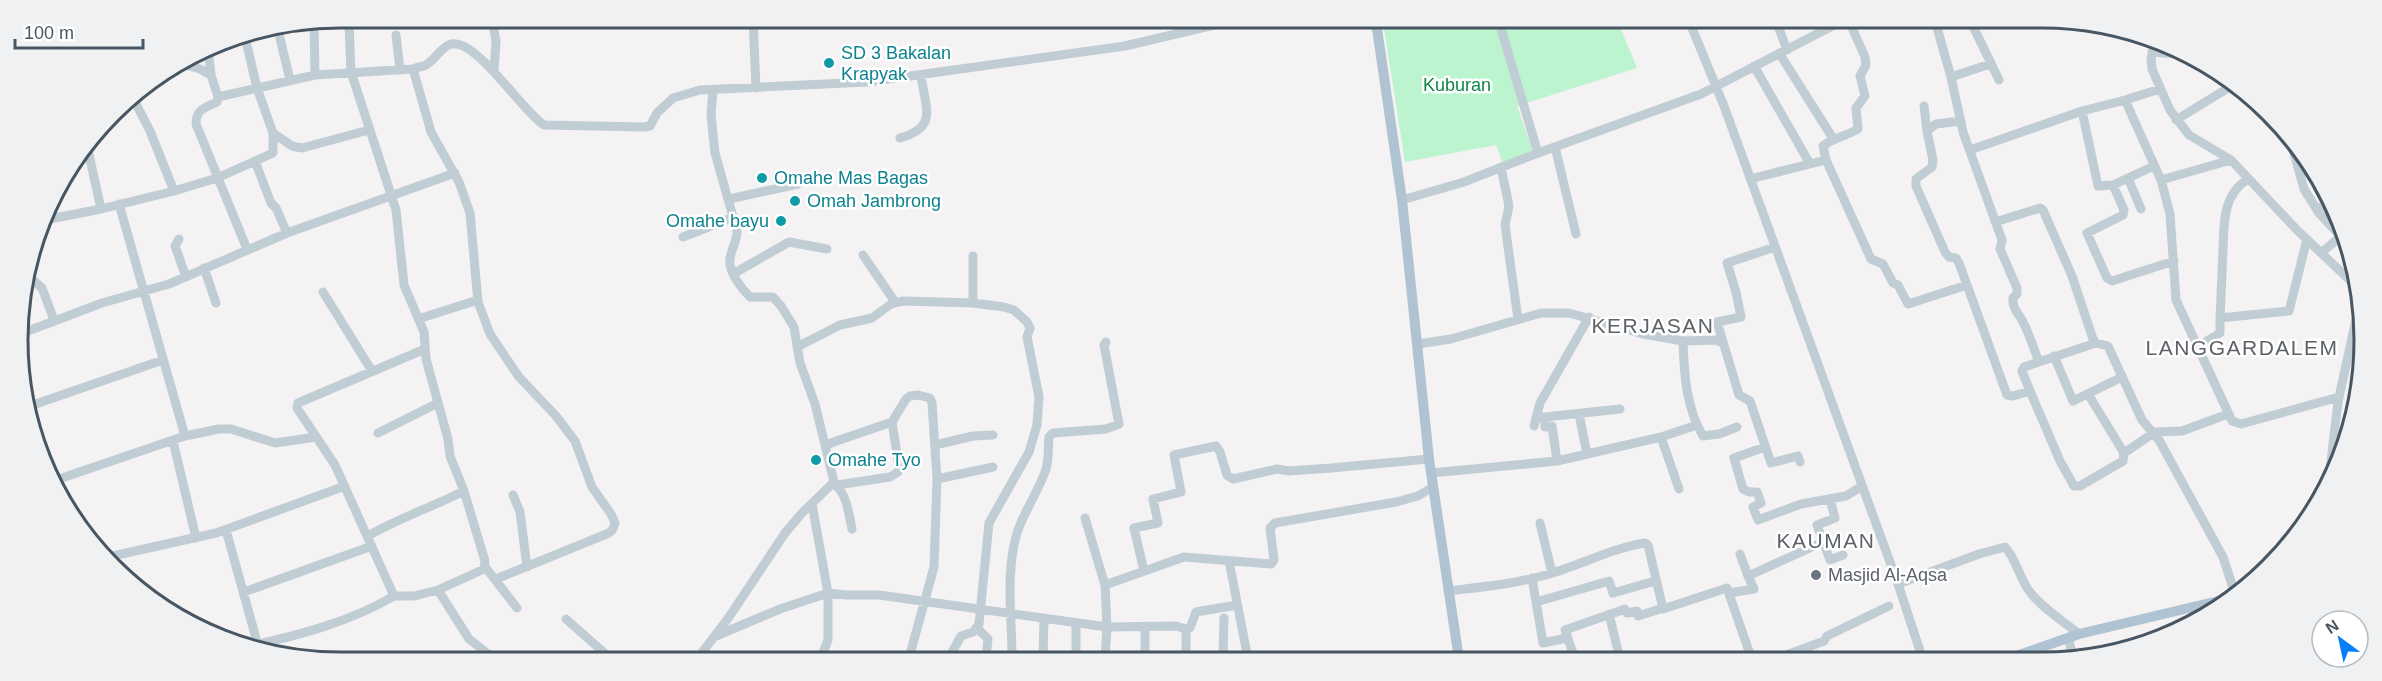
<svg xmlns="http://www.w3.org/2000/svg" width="2382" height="681" font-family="Helvetica,sans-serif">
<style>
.green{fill:#bdf4d0}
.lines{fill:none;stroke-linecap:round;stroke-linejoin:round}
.minor{stroke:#c1cdd4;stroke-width:9}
.major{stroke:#afc3d3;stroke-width:10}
.culture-dot{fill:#0f9aa8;stroke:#fff;stroke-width:2}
.worship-dot{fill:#6b7280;stroke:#fff;stroke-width:2}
.labels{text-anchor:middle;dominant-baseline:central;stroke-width:5;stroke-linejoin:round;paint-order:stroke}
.culture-label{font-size:18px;fill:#0d838f;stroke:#fff;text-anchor:start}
.park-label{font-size:18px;fill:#0e8743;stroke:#fff}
.worship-label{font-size:18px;fill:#5b616d;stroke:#fff;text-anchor:start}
.quarter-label{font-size:21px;letter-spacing:1.5px;fill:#5d6268;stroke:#fff}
.rim{fill:none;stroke:#475662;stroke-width:3}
</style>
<rect width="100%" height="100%" fill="#f4f2f2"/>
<path class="green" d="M1383,22H1618L1637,68L1517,106L1534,154L1504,166L1496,145L1405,162Z"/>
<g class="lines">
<path class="minor" d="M492,19L496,41L494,70
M753,19L756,88
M349,22L351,72L396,210L404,285L424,332L426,359L448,439L450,456L464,491L485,561L484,569L438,590
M1499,22L1538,153
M314,23L315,75
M1690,23L1724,106L1898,584L1923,660
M1777,23L1787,50
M1850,23L1865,57L1866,65L1860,76L1865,96L1856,108L1858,129C1847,136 1832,138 1823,146L1826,160L1871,259L1883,264L1893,283L1898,285L1908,304L1967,285
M1936,24L1951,77L1963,132L2002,240L2000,249L2017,288V294L2013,298C2012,310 2020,314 2024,324C2030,336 2034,349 2039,362
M1972,24L1999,80
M278,30L290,80
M396,35L400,70
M2155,45L2151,58L2152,69L2170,110L2189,135L2231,160L2297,230L2358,288
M208,48L211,75
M2152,52L2176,54
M1779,53L1834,140
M182,64L200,69L211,75L218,97L315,75L413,69C417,67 422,67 426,65C435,60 441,47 451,44C476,38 522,111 544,125L644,127L650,126L657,113L673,98L700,90L867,82L1125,46L1231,21
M1754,66L1810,164L1826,160
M413,69L431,132L459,182L470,213L478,302L490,334L519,377L556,416L575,441L592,487L611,514L615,523L613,529L609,533L496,579
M1951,77L1990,64
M132,96L150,131L174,191
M218,97L217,102C205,108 196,109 196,124L247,249
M2125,100L2160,89
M1924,106L1927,131
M2082,111L2098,186L2113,185L2154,166
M2176,120L2233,85
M1961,121L1936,124L1927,131L1933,160L1932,167L1916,179V186L1945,252L1949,257L1956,258L1959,263L2007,395L2013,396L2030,391L2060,461L2074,486H2080L2123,461L2124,453L2155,432L2182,431L2228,414
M273,133L292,146L302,148L369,130
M900,138C939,127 925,108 921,75
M2291,142L2304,189L2319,213L2342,238
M1555,147L1576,234
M88,150L101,209
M1970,150L2082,111L2125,100L2161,180L2231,160
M255,161L271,203L276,208L287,233
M1501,167L1509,206L1505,225L1518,319
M2128,178L2141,209
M1750,179L1810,164
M2161,180L2170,214L2176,300L2232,421L2241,424L2339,397
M2113,185L2124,210L2123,215L2087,233L2107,278L2112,281L2174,261
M729,199L798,184
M1402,200L1464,182L1538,153L1701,94L1838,23
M119,204L185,436
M2316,208L2328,206
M45,220L101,209L174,191L217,178L273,153V133L257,88L245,37
M1995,222L2040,208L2043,210L2072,276L2093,339L2096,343L2108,346L2142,420L2159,440L2223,557L2235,594
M683,237L734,217
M179,239L175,246L186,277
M1775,247L1727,263L1736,292L1741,317L1717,322L1739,395L1750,401L1771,463L1798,456L1800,462
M2321,253L2340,237
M863,255L895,302
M973,256V303
M204,268L216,303
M733,274L789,242L827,249
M29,283L34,281L42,288L54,320
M323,292L372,371
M2220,318C2221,296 2222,274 2223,251C2224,225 2222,195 2248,179
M418,319L478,300
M20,334L102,303L169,284L287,233L455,173
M1683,341C1684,373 1686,408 1703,436L1719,434L1737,427
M1418,344L1451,339L1541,313H1569L1643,334L1683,341L1716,340L1723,343
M797,347L840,325L872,318L891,304L903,301L973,303L1004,307L1014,310L1027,322L1030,328L1027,337L1039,397L1037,425L1029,452L989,523L979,624L973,632L961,636L949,658
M2197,347L2220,333V318L2289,311L2307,239
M425,349L298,403L297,408L335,465L394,596H414L438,590L469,639L492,657
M2054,356L2073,401L2122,377
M2030,391L2022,371L2024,367L2096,343
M2088,394L2124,453
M27,407L163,360
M1579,414L1587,454
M1545,417V427L1552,426L1557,461
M1536,418L1620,409
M1534,426L1540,403L1589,317
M378,433L438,403
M1661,437L1679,489
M173,441L196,538
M825,445L892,422
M935,445L973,436L993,435
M1765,447L1734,458L1743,489L1749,492H1757L1761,503L1753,507L1758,520L1801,504L1846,496L1862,486
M1431,473L1557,461L1661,437L1697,425
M937,479L993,467
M56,480L185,436L219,429H231L275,443L316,437
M833,484C847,491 849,516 852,529
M837,485L890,477L898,472L899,467L892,422L906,399L910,396L918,395L930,398L932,403L937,479L934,567L909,658
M2328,487L2338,402L2358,310
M513,495L520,512L527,567
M1830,499L1835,518L1817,525L1830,560L1843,555
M812,504L828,593V640L821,658
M1085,518L1105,585
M1540,523L1552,573
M226,530L259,649
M368,536C399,518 432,507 464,491
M1740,554L1748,576
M108,557L216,533L345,486
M1229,561L1248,659
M486,568L517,608
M1144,571L1134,528L1158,523L1153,499L1181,492L1174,455L1216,446L1220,452L1227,475L1233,479L1277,469L1289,471L1331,468L1429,459
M1532,578L1543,643L1567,638
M1898,584L1979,554L2005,547C2015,556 2020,580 2030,592C2042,608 2063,621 2079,634
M1448,591C1482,587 1516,584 1549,574C1581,565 1612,548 1645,543L1648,545L1663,609L1727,588L1752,660
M244,592L372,546
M1729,593L1754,589L1748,576L1823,542
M1536,602L1609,581L1613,593L1655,581
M1609,614L1620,659
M566,619L609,657
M1145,626V659
M977,628L988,639L986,658
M1186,629L1190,628L1196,612L1237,605
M716,636L780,609L828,593L846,595H879L1107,627L1176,626L1186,629V659
M2068,638L2074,660
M250,646C299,635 350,622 394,596
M698,658L729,617L785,533L802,513L834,482L815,404L800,363L794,327L781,306L773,297H750C742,289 728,272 730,259C731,249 737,242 737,231L715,153L711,115L713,90
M1012,658C1012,617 1005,573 1017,533C1024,511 1039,491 1046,469C1049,459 1048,447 1049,437L1053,433L1106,429L1119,424L1104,345L1106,342
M1043,658L1044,619
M1076,658V624
M1105,658L1107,627L1105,585L1184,557L1271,564L1274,560L1270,528L1275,523L1396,502L1418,496L1433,487
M1223,659L1224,618
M1575,659L1565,630L1625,609L1627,613L1637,611L1638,616L1663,608
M1773,660L1824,641L1827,636L1889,606"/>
<path class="major" d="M1376,22L1402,200L1429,459L1459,659
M2005,660L2079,634L2227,599"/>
</g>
<g class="culture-dot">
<circle cx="829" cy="63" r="6"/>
<circle cx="762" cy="178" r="6"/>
<circle cx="795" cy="201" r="6"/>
<circle cx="781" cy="221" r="6"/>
<circle cx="816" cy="460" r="6"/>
</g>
<circle class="worship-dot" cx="1816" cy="575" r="6"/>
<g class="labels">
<g class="culture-label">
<text x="841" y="53">SD 3 Bakalan<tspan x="841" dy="21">Krapyak</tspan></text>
<text x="774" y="178">Omahe Mas Bagas</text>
<text x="807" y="201">Omah Jambrong</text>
<text x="769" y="221" text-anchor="end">Omahe bayu</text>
<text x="828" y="460">Omahe Tyo</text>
</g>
<g class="park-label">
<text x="1457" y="85">Kuburan</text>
</g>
<g class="worship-label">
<text x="1828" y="575">Masjid Al-Aqsa</text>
</g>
<g class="quarter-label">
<text x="1653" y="325">KERJASAN</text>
<text x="2242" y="347">LANGGARDALEM</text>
<text x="1826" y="540">KAUMAN</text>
</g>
</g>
<path d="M0 0H2382V681H0ZM340 28H2042A312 312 0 0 1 2354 340V340A312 312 0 0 1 2042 652H340A312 312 0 0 1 28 340V340A312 312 0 0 1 340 28Z" fill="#f0f1f2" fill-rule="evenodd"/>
<path class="rim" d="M340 28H2042A312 312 0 0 1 2354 340V340A312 312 0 0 1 2042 652H340A312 312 0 0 1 28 340V340A312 312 0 0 1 340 28Z"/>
<g transform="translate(2340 639) rotate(327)"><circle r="28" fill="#ffffff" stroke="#b5bbc0" stroke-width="1.5"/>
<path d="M0-4.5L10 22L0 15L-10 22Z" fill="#077ef9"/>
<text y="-9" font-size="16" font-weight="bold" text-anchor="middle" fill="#475662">N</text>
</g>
<path d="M15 39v9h128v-9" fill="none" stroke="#475662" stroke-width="3"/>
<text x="24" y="39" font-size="18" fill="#475662" stroke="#ffffff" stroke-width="4.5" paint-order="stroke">100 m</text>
</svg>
